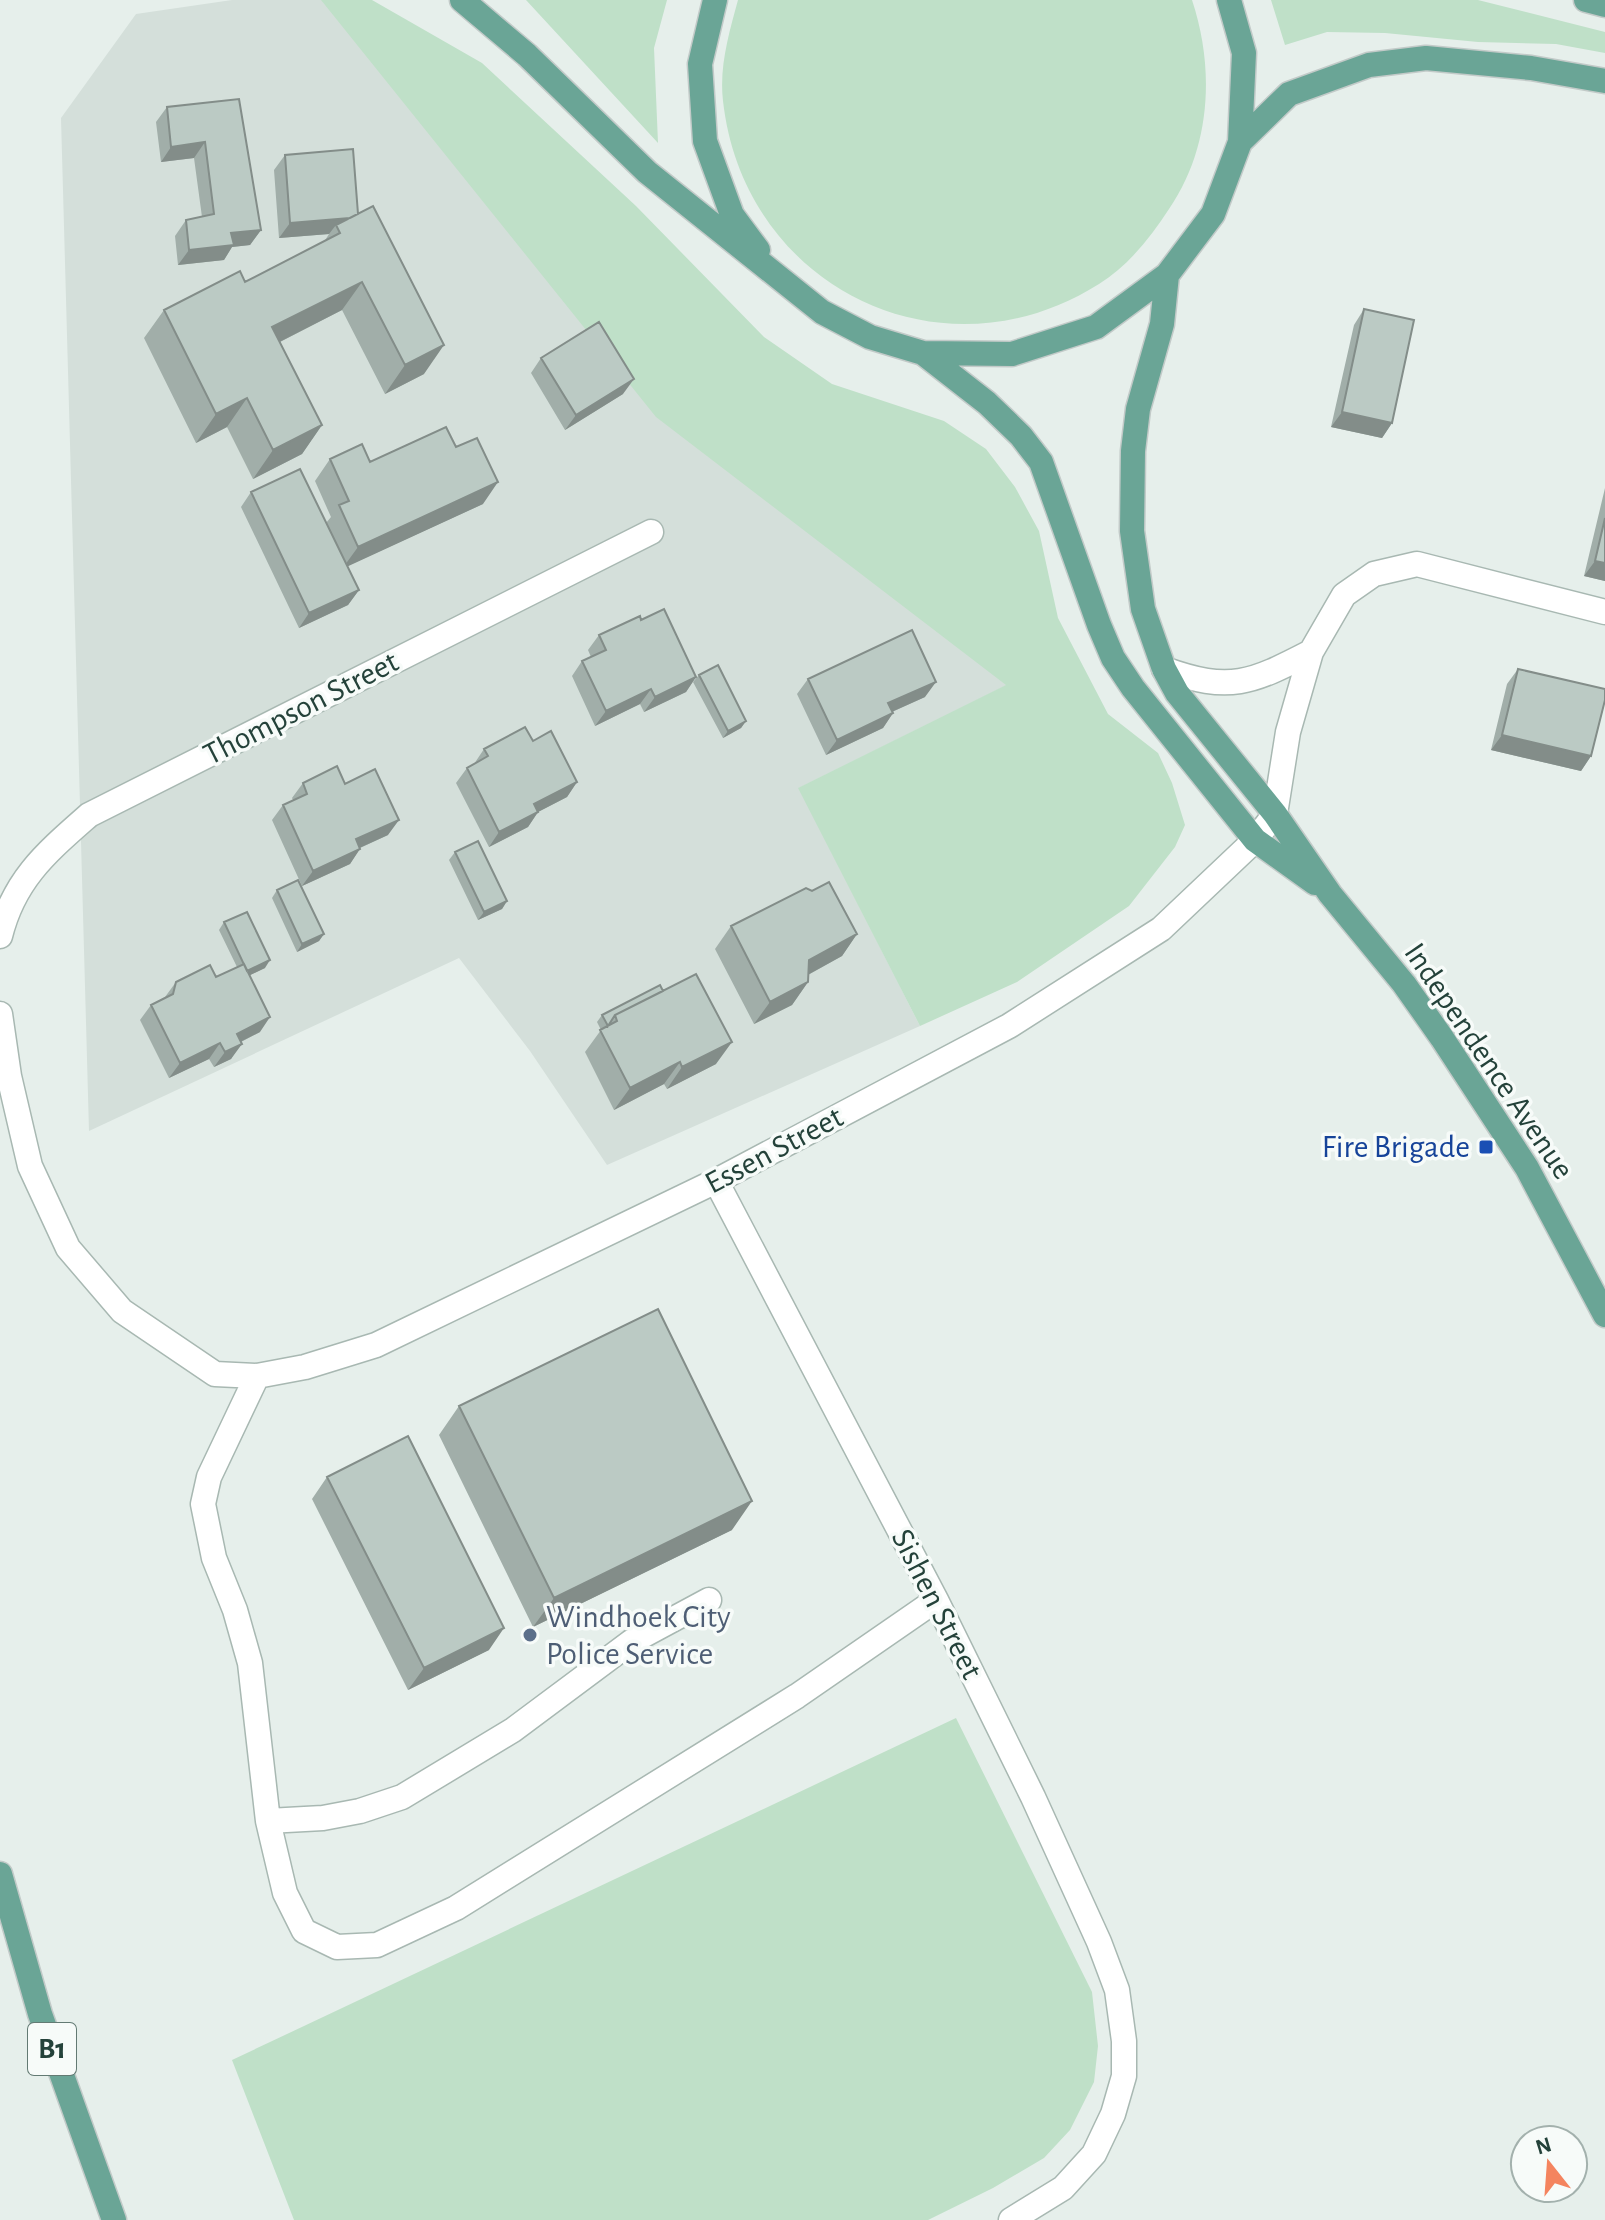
<svg xmlns="http://www.w3.org/2000/svg" width="1605" height="2220" font-family="'Alegreya Sans',sans-serif">
<style>
.built{fill:#d4dfda}
.green{fill:#bfe0c8}
.lines{fill:none;stroke-linecap:round;stroke-linejoin:round}
.minor-casing{stroke:#a8b8b2;stroke-width:27}
.major-casing{stroke:#c2cac8;stroke-width:27}
.minor{stroke:#fff;stroke-width:24}
.major{stroke:#6aa596;stroke-width:24}
.wall{fill:#a1aea9}
.shaded-wall{fill:#838d89}
.building{fill:#bbcac4;stroke:#838d89;stroke-width:2}
.transit-dot{fill:#1a4fb4;stroke:#f7fbf9;stroke-width:3}
.service-dot{fill:#5c6f8a;stroke:#f7fbf9;stroke-width:3}
.labels{text-anchor:middle;dominant-baseline:central;stroke-width:7;stroke-linejoin:round;paint-order:stroke}
.shield{fill:#f7fbf9;stroke:#637a73;stroke-width:2}
.shield-label{font-size:30px;font-weight:bold;fill:#24423a}
.street-label{font-size:32px;fill:#24423a;stroke:#f7fbf9}
.transit-label{font-size:32px;fill:#164399;stroke:#f7fbf9;text-anchor:end}
.service-label{font-size:32px;fill:#4e5e75;stroke:#f7fbf9;text-anchor:start}
</style>
<rect width="100%" height="100%" fill="#e6efeb"/>
<path class="built" d="M232,0H322L1007,685L799,788L920,1026L607,1165L530,1051L459,958L89,1131L61,118L136,14Z"/>
<path class="green" d="M321,0H372L482,63L636,206L764,337L832,384L944,421L986,449L1015,487L1039,531L1058,618L1108,714L1158,753L1172,783L1185,825L1175,847L1129,906L1017,982L920,1026L798,788L1006,685L656,417Z
M526,0H667L654,48L658,143Z
M738,0H1192C1215,69 1211,148 1169,209C1151,237 1128,266 1099,284C941,384 744,287 723,101C719,67 729,33 738,0Z
M1271,0H1478L1605,32V53L1556,44L1478,42L1385,33L1327,32L1285,45Z
M956,1718L1092,1992L1098,2046L1094,2082L1070,2130L1044,2158L993,2188L928,2220H294L232,2060Z"/>
<g class="lines">
<g class="minor-casing">
<path id="minor" d="M1164,669C1230,693 1251,683 1311,652
M0,936C14,879 47,852 89,815L651,532
M0,1014L9,1076L30,1166L68,1248L122,1311L215,1374L257,1376L305,1367L376,1345L716,1181L1009,1026L1161,929L1255,840L1275,814L1288,732L1311,652L1344,595L1374,574L1417,564L1605,612
M716,1181L936,1600L1033,1797L1099,1942L1117,1990L1124,2041V2076L1113,2114L1094,2154L1063,2188L1011,2220
M257,1376L209,1477L203,1504L214,1558L235,1610L250,1663L268,1821L285,1893L304,1931L337,1947L377,1945L456,1908L797,1696L936,1600
M268,1821L323,1818L360,1811L402,1797L513,1730L631,1642L709,1600"/>
</g>
<g class="major-casing">
<path id="major" d="M462,0L527,55L647,172L822,312L870,337L923,353L1012,354L1096,327L1167,275L1213,214L1240,142L1244,53L1229,0
M715,0L700,64L705,141L732,215L758,250
M1586,0L1605,5
M1240,142L1289,94L1369,65L1426,58L1531,68L1605,81
M1167,275L1162,324L1138,409L1133,451L1132,531L1143,609L1164,669L1177,693L1275,814L1330,894L1404,984L1442,1038L1527,1168L1605,1315
M923,353L987,403L1021,436L1041,462L1099,625L1113,658L1133,688L1255,840L1315,883
M0,1874L40,2014L114,2220"/>
</g>
<use href="#minor" class="minor"/>
<use href="#major" class="major"/>
</g>
<path class="wall" d="M239,99L261,230L250,245L232,247L224,260L178,265L175,236L186,220L202,217L194,158L161,162L156,122L167,107Z
M285,155L358,214L424,374L385,394L342,310L280,342L322,425L302,454L253,479L227,427L196,443L144,338L164,310L245,282L324,242L329,234L279,238L274,170Z
M1364,309L1392,423L1382,438L1331,427L1354,325Z
M541,358L623,394L565,430L531,373Z
M330,459L370,462L483,504L347,566L359,590L348,605L299,628L241,507L251,492L326,523L331,517L315,481Z
M1605,488V581L1584,576Z
M641,620L696,677L686,692L644,712L640,704L595,726L572,676L582,661L591,657L588,650L599,635Z
M1518,669L1591,756L1581,771L1491,750L1507,684Z
M699,675L746,721L741,728L723,738L693,682Z
M808,679L925,697L892,712L893,713L883,728L826,755L797,694Z
M533,741L577,782L567,797L538,812L528,827L489,847L456,783L467,768L474,764L484,749Z
M303,783L345,784L388,835L360,848L350,864L302,886L272,820L283,805L293,800L292,798Z
M455,852L507,901L502,909L478,920L449,860Z
M277,890L324,934L319,941L297,952L272,898Z
M224,922L265,968L250,975L260,1032L241,1042L231,1059L214,1067L209,1059L169,1078L140,1020L151,1005L165,997L176,982L216,977L237,967L219,930Z
M731,926L857,934L842,956L808,975V982L792,1005L754,1024L715,949Z
M663,991L716,1064L667,1089L664,1084L614,1110L585,1052L601,1030L597,1022L602,1015Z
M459,1406L732,1530L533,1627L439,1435Z
M327,1477L489,1650L408,1690L312,1499Z"/>
<path class="shaded-wall" d="M205,142L194,158L161,162L171,147Z
M358,217L336,225L329,234L279,238L290,223Z
M261,230L250,245L232,247L224,260L178,265L189,250L231,233Z
M362,282L342,310L252,356L272,327Z
M444,345L424,374L385,394L405,365Z
M634,379L623,394L565,430L576,415Z
M247,398L227,427L196,443L216,414Z
M1342,412L1392,423L1382,438L1331,427Z
M322,425L302,454L253,479L273,450Z
M498,482L483,504L342,569L358,547Z
M1595,561L1605,563V581L1584,576Z
M359,590L348,605L299,628L309,613Z
M696,677L686,692L644,712L655,697Z
M936,682L925,697L878,718L888,703Z
M651,689L640,704L595,726L606,711Z
M893,713L883,728L826,755L837,740Z
M746,721L741,728L723,738L728,731Z
M1502,735L1591,756L1581,771L1491,750Z
M577,782L567,797L538,812L528,827L489,847L499,832L534,804Z
M399,820L388,835L346,854L356,839Z
M360,849L350,864L302,886L313,871Z
M507,901L502,909L478,920L484,912Z
M324,934L319,941L297,952L302,944Z
M857,934L842,956L793,983L809,960Z
M270,960L265,968L242,979L247,971Z
M808,982L792,1005L754,1024L770,1002Z
M270,1017L260,1032L226,1049L237,1034Z
M732,1042L716,1064L667,1089L682,1067Z
M220,1043L209,1059L169,1078L180,1063Z
M242,1044L231,1059L214,1067L225,1052Z
M680,1062L664,1084L614,1110L630,1088Z
M752,1501L732,1530L533,1627L554,1598Z
M504,1628L489,1650L408,1690L424,1668Z"/>
<path class="building" d="M239,99L261,230L231,233L234,245L189,250L186,220L214,214L205,142L171,147L167,107Z
M353,149L358,214L350,218L290,223L285,155Z
M373,206L444,345L405,365L362,282L272,327L322,425L273,450L247,398L216,414L164,310L240,271L245,282L340,233L336,225Z
M1364,309L1414,320L1392,423L1342,412Z
M599,322L634,379L576,415L541,358Z
M446,427L456,447L477,438L498,482L358,547L339,505L349,501L330,459L362,444L370,462Z
M300,469L359,590L309,613L251,492Z
M1605,518V563L1595,561Z
M664,609L696,677L655,697L651,689L606,711L582,661L606,650L599,635L640,616L641,620Z
M912,630L936,682L888,703L893,713L837,740L808,679Z
M718,665L746,721L728,731L699,675Z
M1518,669L1605,689V700L1591,756L1502,735Z
M525,727L533,741L551,731L577,782L534,804L538,812L499,832L467,768L488,756L484,749Z
M337,766L345,784L375,769L399,820L356,839L360,849L313,871L283,805L307,794L303,783Z
M478,841L507,901L484,912L455,852Z
M298,880L324,934L302,944L277,890Z
M829,882L857,934L809,960L808,982L770,1002L731,926L806,888L812,891Z
M247,912L270,960L247,971L224,922Z
M244,964L270,1017L237,1034L242,1044L225,1052L220,1043L180,1063L151,1005L173,994L176,982L210,965L216,977Z
M696,974L732,1042L682,1067L680,1062L630,1088L600,1030L617,1021L615,1015Z
M660,985L663,991L615,1015L608,1026L602,1015Z
M658,1309L752,1501L554,1598L459,1406Z
M408,1436L504,1628L424,1668L327,1477Z"/>
<rect class="transit-dot" x="1478" y="1139" width="16" height="16" rx="4"/>
<circle class="service-dot" cx="530" cy="1635" r="8"/>
<g class="labels">
<rect class="shield" x="28" y="2023" width="48" height="52" rx="6"/>
<g class="shield-label">
<text x="52" y="2049">B1</text>
</g>
<g class="street-label">
<text transform="translate(301 708) rotate(-27)">Thompson Street</text>
<text transform="translate(1489 1061) rotate(56)">Independence Avenue</text>
<text transform="translate(774 1150) rotate(-28)">Essen Street</text>
<text transform="translate(937 1604) rotate(63)">Sishen Street</text>
</g>
<g class="transit-label">
<text x="1470" y="1147">Fire Brigade</text>
</g>
<g class="service-label">
<text x="546" y="1617">Windhoek City<tspan x="546" dy="37">Police Service</tspan></text>
</g>
</g>
<g transform="translate(1549 2164) rotate(343)"><circle r="38" fill="#f7fbf9" stroke="#a3b1ad" stroke-width="2"/>
<path d="M0-6L14 30L0 20L-14 30Z" fill="#f4845f"/>
<text y="-12" font-size="22" font-weight="bold" text-anchor="middle" fill="#24423a">N</text>
</g>
</svg>
